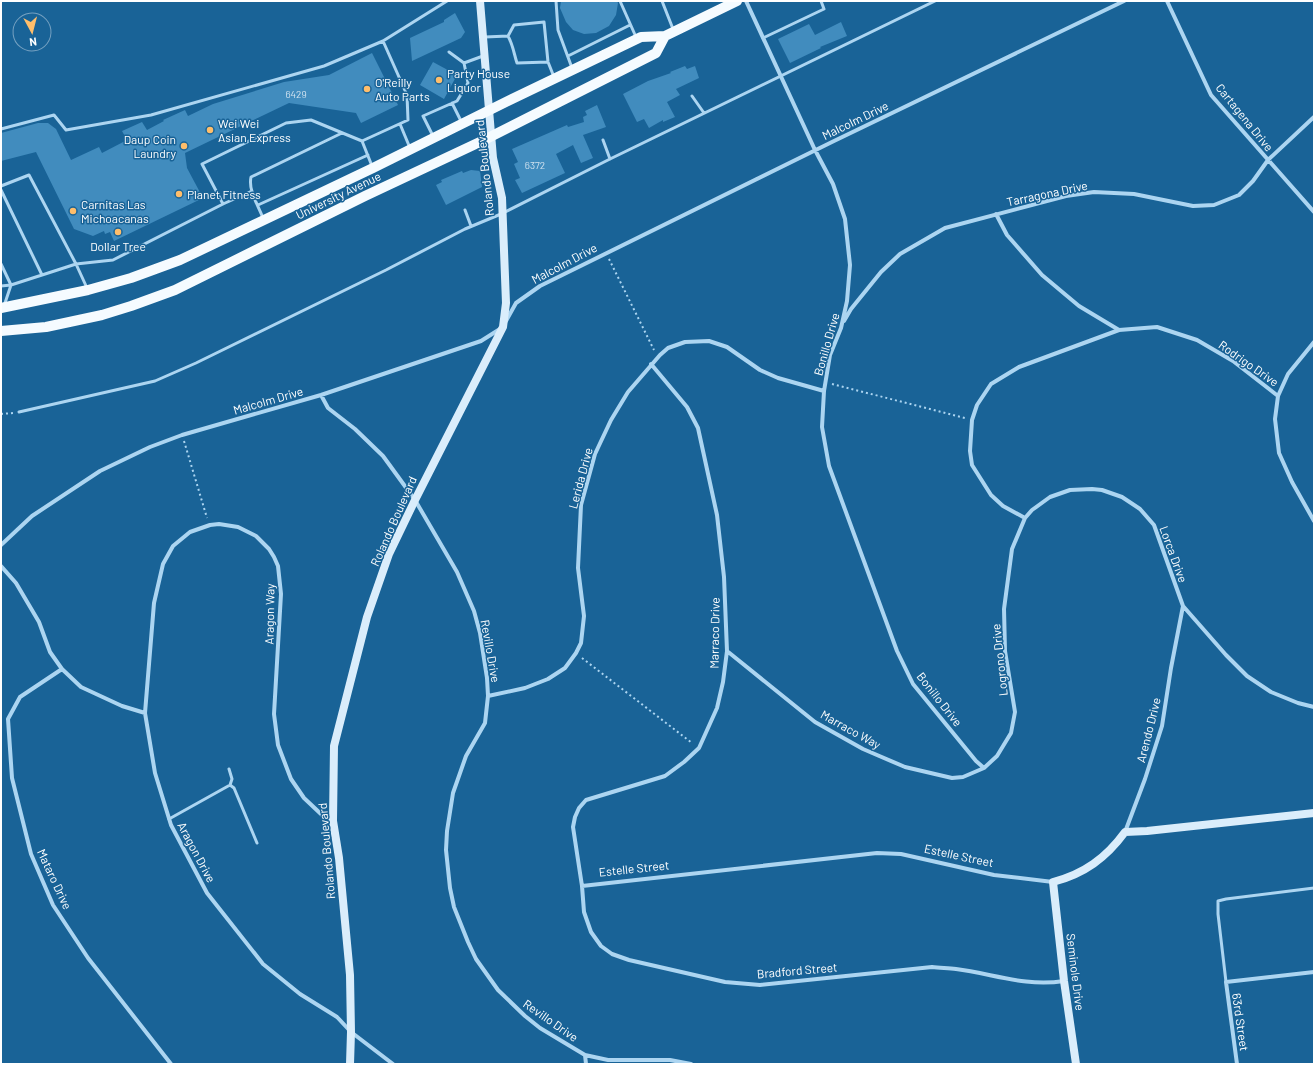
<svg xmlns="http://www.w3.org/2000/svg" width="1315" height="1065" font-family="Barlow,sans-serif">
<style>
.building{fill:#418cbe}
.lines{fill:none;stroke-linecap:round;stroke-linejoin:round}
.path{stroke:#acd5f1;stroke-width:2;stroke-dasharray:2 3;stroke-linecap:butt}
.lane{stroke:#acd5f1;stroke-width:3}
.street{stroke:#acd5f1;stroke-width:4}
.secondary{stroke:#daedfb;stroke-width:8}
.primary{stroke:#f5fbff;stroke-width:10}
.poi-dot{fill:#ffbe6b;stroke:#196397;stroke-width:1.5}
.labels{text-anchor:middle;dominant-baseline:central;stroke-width:3;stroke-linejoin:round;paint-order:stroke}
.number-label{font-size:10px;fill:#d0e2ef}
.poi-label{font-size:12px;fill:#fff;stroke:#196397;text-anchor:start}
.street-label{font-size:12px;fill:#fff;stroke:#196397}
</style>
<rect width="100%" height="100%" fill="#196397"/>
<path class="building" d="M561,1H617L618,3L616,15L609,26L596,33L584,34L573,30L566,22L560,8Z
M455,13L465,32L461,38L412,61L410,38L444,22V20Z
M841,22L847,36L820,47L821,48L790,63L778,39L809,24L815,35Z
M372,53L398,105L361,123L356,113L289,103L185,153L187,168L203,198L114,241L110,232L105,234L104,231L93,236L74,229L36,152L1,161V133L38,123H48L56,129L71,160L99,147L102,153L127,140L122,131L142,122L147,130L164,121L163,120L185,110L188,116L213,104L284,82L329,75Z
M433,62L457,75L444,99L420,85Z
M685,66L687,69L695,66L699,78L676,89L680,95L667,102L675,117L663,122V120L649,128L644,119L637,122L623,94L648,81L671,73L670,72Z
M597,105L606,127L583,135L593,158L581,163L573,145L556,154L565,173L522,193L515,180L520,178L514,164L518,162L512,149L567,125L568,127L584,122L583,117L587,115L585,111Z
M471,170L480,171L482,187L446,205L436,185L442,182L441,180L462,171L463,173Z"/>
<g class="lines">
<path class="path" d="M609,259L654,350
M832,384L965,418
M1,414L14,413
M184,441L207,518
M582,658L692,743"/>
<path class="lane" d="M556,1L558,30L572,68
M620,1L636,37
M662,1L673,29
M508,36C513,45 514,54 517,63L548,62
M485,37L508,36L514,25L544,22L548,62L554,77
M763,38L824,9L821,1
M449,52L464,63
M568,56L630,25
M692,96L704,113
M452,103L461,121
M400,124L410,148
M1,129L54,115L66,130L151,115L324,66L383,41L447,1
M433,136L423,116L457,101L468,83L464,63L483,56
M603,140L610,159
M372,166L362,141L408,120L407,95L383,41
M1,186L29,175L76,264L42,275L1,190
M223,204L202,164L286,123L311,120L362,141
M258,205L368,155
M465,210L471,226
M263,218C258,205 248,190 251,177L342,133
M1,264L11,285L42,275
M1,286L11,285L4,306
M87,288L76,264L113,260L223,204L252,191
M19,412L155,381L196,363L386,270L465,229L501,214L610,159L935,1
M229,769L232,779L230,785
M169,819L230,785L234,788L257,843
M1226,982L1218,914V901L1226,899L1314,888"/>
<path class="street" d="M746,1L815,150L833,184L845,219L850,265L847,301L841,328L830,355L824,391L822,427L829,466L897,651L913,684L976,761L984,768
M1167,1L1211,95L1314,212
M996,214L1007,235L1042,275L1079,306L1119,330L1157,327L1197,340L1233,361L1278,396
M506,321L516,303L540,286L834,141L1124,1
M844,321L851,309L881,272L900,254L945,228L1066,196L1094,192L1134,194L1193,206L1214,205L1239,195L1253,181L1268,160L1314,117
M1314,342L1288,374L1278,396L1275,419L1279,453L1292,482L1314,521
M651,364L687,407L698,428L717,515L724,577L727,651L723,682L717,708L699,748L684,762L665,776L586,800L579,808L575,817L573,827L582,886L584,912L591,932L601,946L612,954L629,960L725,982L760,985L932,967C940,968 948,968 956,969C994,974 1025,987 1064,981
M321,395L328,408L355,429L383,456L415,500L457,572L474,611L480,633L487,678L488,696L485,723L466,756L453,793L447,831L446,850L450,888L454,907L468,942L476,959L498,990L525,1016L540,1028L585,1055L608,1060H670L691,1064
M1025,518L1003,506L991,495L972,465L970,451L972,420L977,405L991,384L1019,367L1119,330
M1,545L32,516L100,471L150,447L182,435L321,395L481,341L500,329
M1,566L16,583L39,622L50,652L62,669L81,687L122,706L145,713
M727,651L815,722L863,749L905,767L952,778L963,777L984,768L997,756L1011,733L1015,712L1005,651L1004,609L1012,549L1025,518L1032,510L1050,497L1070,490L1092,489L1102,490L1122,497L1140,509L1154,525L1183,606L1226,655L1247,676L1271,692L1298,703L1314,707
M62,669L20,697L8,719L12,778L31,854L53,905L88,958L171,1064
M488,696L525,688L548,679L565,668L576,653L581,643L584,616L578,568L581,505L595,454L611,420L628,392L660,355L668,348L685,342L709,341L727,347L760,370L778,378L824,391
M332,820L322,815L304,798L291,779L278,745L274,714L281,594L278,566L274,557L269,549L256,536L238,527L219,524L210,525L190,532L173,546L163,564L154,603L145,713L155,773L171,825L207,893L263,964L300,994L337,1017L351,1032L393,1064
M1125,832L1145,779L1162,726L1171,668L1183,606
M582,886L877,853L901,854L994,875L1053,882
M585,1055L586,1064
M1237,1064L1226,982L1314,972"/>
<path class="secondary" d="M350,1064L351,1032L350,975L339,858L333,821L334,746L367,617L389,554L415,500L503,327L506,303L502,198L493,158L480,1
M1076,1064L1064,981L1053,882C1084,874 1106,858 1125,832L1147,831L1314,813"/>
<path class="primary" d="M1,308L88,290L131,278L180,260L373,168L512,99L641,37L665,36L737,1
M1,331L46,327L102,315L131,306L175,290L365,196L482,141L656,53L665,36"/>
</g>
<g class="poi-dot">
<circle cx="439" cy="80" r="4"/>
<circle cx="367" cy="89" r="4"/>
<circle cx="210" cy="130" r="4"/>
<circle cx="184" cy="146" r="4"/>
<circle cx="179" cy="194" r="4"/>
<circle cx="73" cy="211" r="4"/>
<circle cx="118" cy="232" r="4"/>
</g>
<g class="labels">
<g class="number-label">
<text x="296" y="94">6429</text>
<text x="535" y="165">6372</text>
</g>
<g class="poi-label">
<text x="447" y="73">Party House<tspan x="447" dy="14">Liquor</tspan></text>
<text x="375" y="82">O'Reilly<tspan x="375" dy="14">Auto Parts</tspan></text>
<text x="218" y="123">Wei Wei<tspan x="218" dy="14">Asian Express</tspan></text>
<text x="176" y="139" text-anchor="end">Daup Coin<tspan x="176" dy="14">Laundry</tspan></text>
<text x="187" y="194">Planet Fitness</text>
<text x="81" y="204">Carnitas Las<tspan x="81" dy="14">Michoacanas</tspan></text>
<text x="118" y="246" text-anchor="middle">Dollar Tree</text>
</g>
<g class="street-label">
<text transform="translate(1245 117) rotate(51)">Cartagena Drive</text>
<text transform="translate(855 120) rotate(-26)">Malcolm Drive</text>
<text transform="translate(484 168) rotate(-96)">Rolando Boulevard</text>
<text transform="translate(1047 193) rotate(-12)">Tarragona Drive</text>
<text transform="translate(338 195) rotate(-26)">University Avenue</text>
<text transform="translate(564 263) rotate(-28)">Malcolm Drive</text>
<text transform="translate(826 344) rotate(-74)">Bonillo Drive</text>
<text transform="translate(1249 363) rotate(35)">Rodrigo Drive</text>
<text transform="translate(268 400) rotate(-16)">Malcolm Drive</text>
<text transform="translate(580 478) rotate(-75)">Lerida Drive</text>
<text transform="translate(393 521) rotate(-66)">Rolando Boulevard</text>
<text transform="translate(1174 554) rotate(70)">Lorca Drive</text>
<text transform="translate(269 614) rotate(-89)">Aragon Way</text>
<text transform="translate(714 633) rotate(-89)">Marraco Drive</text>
<text transform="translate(491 651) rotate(80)">Revillo Drive</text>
<text transform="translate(999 660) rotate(-96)">Logrono Drive</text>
<text transform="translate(940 699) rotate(52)">Bonillo Drive</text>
<text transform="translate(851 729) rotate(29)">Marraco Way</text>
<text transform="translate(1148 730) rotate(-76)">Arendo Drive</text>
<text transform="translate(326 851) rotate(-95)">Rolando Boulevard</text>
<text transform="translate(197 852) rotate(62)">Aragon Drive</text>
<text transform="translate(959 855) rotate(12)">Estelle Street</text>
<text transform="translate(634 868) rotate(-6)">Estelle Street</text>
<text transform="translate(55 879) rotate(65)">Mataro Drive</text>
<text transform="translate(797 970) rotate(-5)">Bradford Street</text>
<text transform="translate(1076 972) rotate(83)">Seminole Drive</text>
<text transform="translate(551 1020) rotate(35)">Revillo Drive</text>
<text transform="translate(1241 1022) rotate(82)">63rd Street</text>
</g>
</g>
<rect width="1315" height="1065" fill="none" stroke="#ffffff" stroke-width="4"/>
<g transform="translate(32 32) rotate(173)"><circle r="19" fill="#196397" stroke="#75a1c1"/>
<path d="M0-3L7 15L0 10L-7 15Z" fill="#ffbe6b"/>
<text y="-6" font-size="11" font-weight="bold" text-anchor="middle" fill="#ffffff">N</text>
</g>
</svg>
